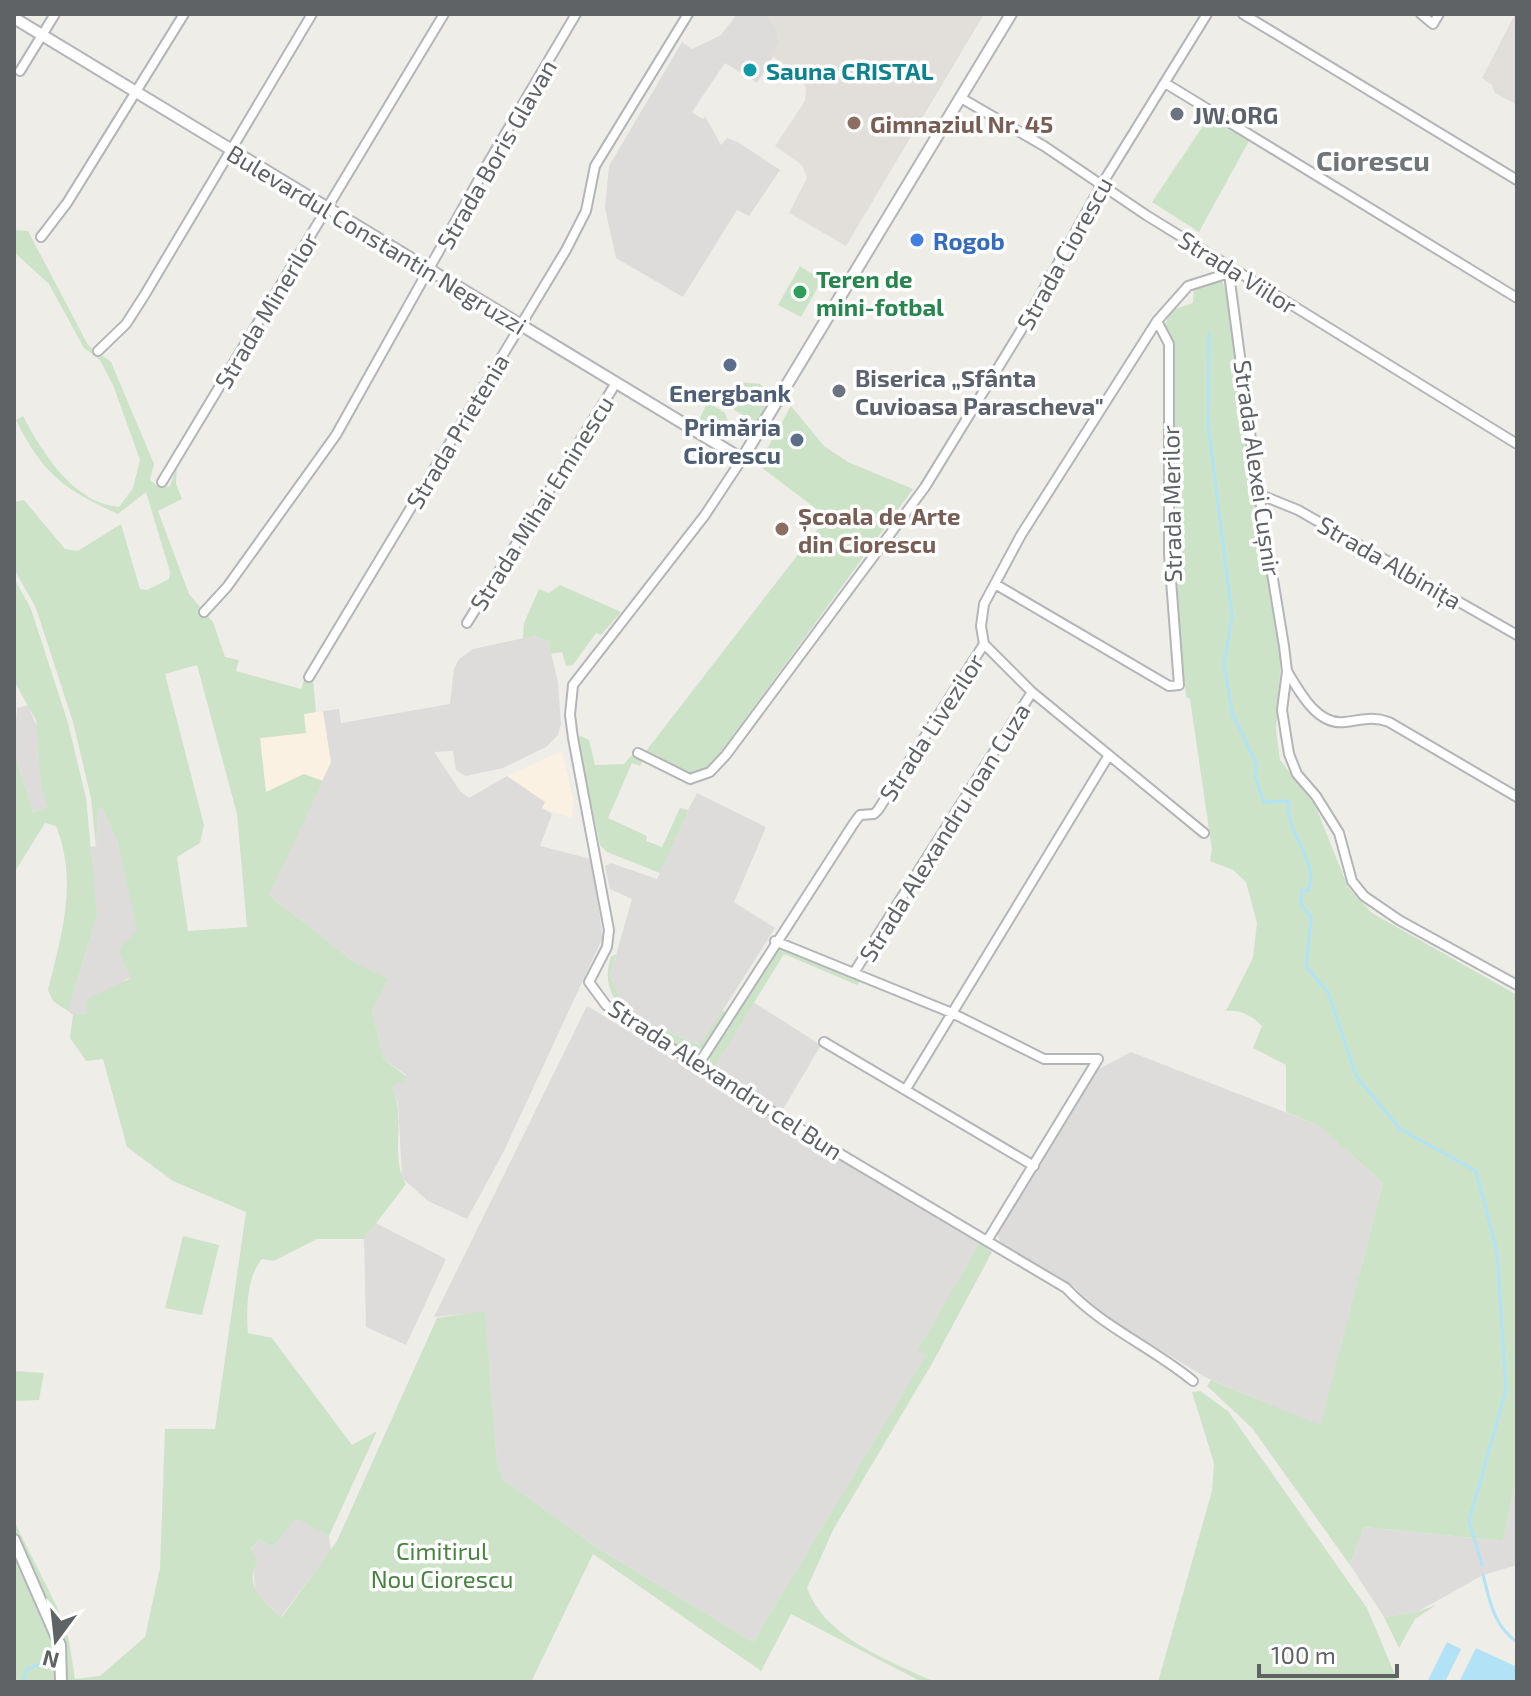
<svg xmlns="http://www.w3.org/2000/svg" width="1531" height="1696" font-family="'Exo 2',sans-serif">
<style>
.commercial{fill:#faf1e2}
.industrial{fill:#dedcda}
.education{fill:#e2ded9}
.green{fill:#cce3c8;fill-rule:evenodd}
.water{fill:#b2e2f5}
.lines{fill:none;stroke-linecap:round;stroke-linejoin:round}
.stream{stroke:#b2e2f5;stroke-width:3}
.minor-casing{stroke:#b3b5b8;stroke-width:12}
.tertiary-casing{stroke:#b3b5b8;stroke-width:14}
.minor{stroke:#fff;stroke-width:8}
.tertiary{stroke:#fff;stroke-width:10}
.culture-dot{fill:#0f9aa8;stroke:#fff;stroke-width:3}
.worship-dot{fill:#6b7280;stroke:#fff;stroke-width:3}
.education-dot{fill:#8d6e63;stroke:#fff;stroke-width:3}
.shop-dot{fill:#3f7fe0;stroke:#fff;stroke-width:3}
.leisure-dot{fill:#2e9e5b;stroke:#fff;stroke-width:3}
.service-dot{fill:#5c6f8a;stroke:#fff;stroke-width:3}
.labels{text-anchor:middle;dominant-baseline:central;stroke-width:7;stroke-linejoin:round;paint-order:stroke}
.culture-label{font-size:24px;font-weight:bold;fill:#0d838f;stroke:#fff;text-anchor:start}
.worship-label{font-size:24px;font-weight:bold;fill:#5b616d;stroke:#fff;text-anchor:start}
.education-label{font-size:24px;font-weight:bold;fill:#785e54;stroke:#fff;text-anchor:start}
.street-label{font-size:24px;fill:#5f6366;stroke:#fff}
.shop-label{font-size:24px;font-weight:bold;fill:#366cbe;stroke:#fff;text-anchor:start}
.leisure-label{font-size:24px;font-weight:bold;fill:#27864d;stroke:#fff;text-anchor:start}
.service-label{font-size:24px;font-weight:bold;fill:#4e5e75;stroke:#fff}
.park-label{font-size:24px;fill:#488341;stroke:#fff}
.quarter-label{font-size:28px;font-weight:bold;fill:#707578;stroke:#fff}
</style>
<rect width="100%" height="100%" fill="#efede8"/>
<path class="commercial" d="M323,711L331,762L323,781L304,774L266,792L260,738L306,733L304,714Z
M562,751L574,803L572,818L542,808L544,802L507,776Z"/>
<path class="industrial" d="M737,14H765L777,28L779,42L773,57L757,83L725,63L692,112L703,119L705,116L721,145L727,138L738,142L780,170L749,216L737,210L683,297L616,258L605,208L609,166L682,42L692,49L721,35Z
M534,636L548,641L558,682L561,724L558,735L546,747L503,768L466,776L456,770L453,751L434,752L460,791L469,798L507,776L545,802L542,808L552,814L540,846L591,859L603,937L503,1153L467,1219L428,1201L402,1178L398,1102L392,1087L406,1075L384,1059L372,1011L387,979L353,961L269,895L331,762L323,711L339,709L341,723L450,704L454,669L459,659L473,649Z
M28,705L39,732L41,788L49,807L33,812L14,752L17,708Z
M697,793L766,827L734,902L775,928L701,1045L629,1015L610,976L632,899L610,889L605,866L611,863L657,879Z
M102,807L118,844L138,931L118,950L132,978L126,979L88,1014L73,1015L68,1011L97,915L89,847L96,846L98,811Z
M753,1002L821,1045L782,1111L717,1069L718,1061Z
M587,1006L722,1087L727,1095L736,1096L980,1242L918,1350L927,1355L753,1642L596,1547L503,1479L497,1462L485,1312L434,1317Z
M1131,1052L1318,1125L1383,1183L1320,1426L1205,1377L1089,1306L1076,1288L1000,1242L997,1233L1097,1070Z
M376,1223L446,1259L406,1345L366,1327L364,1239Z
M1517,1475V1565L1483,1575L1417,1612L1384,1617L1350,1565L1364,1527L1503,1541Z
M296,1517L329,1536L331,1550L281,1617L256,1595L251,1550L259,1540L273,1547Z"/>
<path class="education" d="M765,14H984L846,246L789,213L807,178L802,165L775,146L805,101L806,88L798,75L771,55L779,42L777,28Z
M1515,14H1517V105L1495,93L1492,85L1482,78Z"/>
<path class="green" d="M1211,114L1249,141L1199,232L1152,202Z
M14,230L28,231L88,345L111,362L154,464L150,480L160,488L170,486L177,465L176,484L182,499L158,511L189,594L213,622L225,657L239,660L236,671L301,689L304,680L313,679L316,712L304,714L306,733L260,738L266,792L304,774L323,781L269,895L353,961L388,979L372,1011L384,1059L408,1078L392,1087C407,1117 389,1156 406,1184L364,1239H317L274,1261L262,1259C247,1276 246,1310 248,1333L272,1338L352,1445L377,1431L329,1536L296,1518L273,1547L259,1540L251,1549L258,1560C243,1584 263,1603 282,1617L337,1541L437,1318L485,1311L497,1462L503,1479L596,1547L753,1642L926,1355L917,1351L980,1242L992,1252L933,1362L834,1528L807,1588C825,1638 890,1661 935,1682H922L791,1614L761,1671L593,1554L531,1682H68L61,1633L14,1530V1521L57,1607L69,1640L75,1679L100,1676L145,1637L160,1568L165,1429H215L246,1212L173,1181L127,1147L103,1059L86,1061L70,1038L73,1015L87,1014L85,1000L131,978L118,950L137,931L118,844L102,807L98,811L96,847L91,798L73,722L36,608L14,569V502L24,500L65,549L78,551L121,524L140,589L147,590L169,579L170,572L146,492L118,514C63,489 43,474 16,420L23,416C42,452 73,503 119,507L133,488L140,460L113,385L100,360L84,348L49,284L14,252ZM197,665L237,814L247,927L188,931L177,857L200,843L204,825L165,674Z
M800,266L822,280L801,317L778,305Z
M1222,281L1232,305L1254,492L1281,660L1276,730L1280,760L1315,805L1348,887L1372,913L1517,995V1475L1503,1541L1364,1527L1350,1565L1252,1428L1207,1386L1211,1380L1320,1425L1383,1183L1318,1125L1286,1112V1065L1253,1048L1262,1026C1252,1016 1241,1009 1226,1011L1253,958L1257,923L1246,882L1233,870L1210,861L1212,850L1190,699L1186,697L1172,559L1175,344L1164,326L1172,310L1193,303L1194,287Z
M739,382L760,384L766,390L768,387L763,400L770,389L772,394L757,423L727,406L729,393Z
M708,402L725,413L732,435L699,419Z
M791,406L824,446L848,462L913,489L708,770L690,777L646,751L827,517L758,465Z
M14,578L31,609L68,723L86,798L97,915L68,1011L53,1001L48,990C62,934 78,881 56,826L45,823L14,873V752L33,812L48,807L41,788L36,720L14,681Z
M560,585L621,612L601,635L596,633L573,665L566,666L562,652L551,654L548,641L534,636L523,639L524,623L539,589L549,593Z
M581,736L589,740L595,765L624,764L632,755L643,761L640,766L632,763L608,818L647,836L646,841L662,847L680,808L688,810L697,793L660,873L607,852L600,845L577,737Z
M782,949L862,979L857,985L784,954L718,1061L717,1069L710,1064V1052L771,953Z
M616,954L610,976L629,1015L700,1045L723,1010L726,1013L706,1047L690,1052C653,1032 593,1008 611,957Z
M183,1236L219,1245L202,1315L165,1308Z
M14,1371L44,1373L39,1400L14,1401Z
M1200,1391L1228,1411L1367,1608L1398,1682H1158L1212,1491L1214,1463L1192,1392Z
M14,1553L54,1641L56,1682H14Z
M1436,1605L1415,1619L1399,1648L1384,1617L1417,1612Z"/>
<path class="water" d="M1447,1642L1461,1649L1445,1682H1427Z
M1476,1648L1517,1667V1682H1459Z"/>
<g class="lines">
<path class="stream" d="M1209,334L1208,423L1232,616L1224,664L1232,713L1257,765L1255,776L1264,802L1289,801C1283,832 1321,861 1308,891L1302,890L1301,904L1311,917L1306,967L1328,992L1356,1076L1400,1129L1476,1171L1497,1252L1506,1390L1469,1521L1482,1565
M1483,1575C1490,1601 1493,1625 1517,1642
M23,1682L27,1669L54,1659"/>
<g class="minor-casing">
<path id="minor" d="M1243,14L1517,180
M1421,14L1433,24L1439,14
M20,71L55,14
M1165,83L1517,298
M961,98L1044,146L1146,215L1517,444
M41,237L67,203L184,14
M1228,266L1255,470L1284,646L1287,671L1282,710L1289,754L1297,774L1316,796L1339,833L1352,881L1364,896L1399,920L1517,985
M98,351L126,324L144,296L312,14
M742,459L705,515L573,685L570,715L573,738L609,930L607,947L589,982L606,1005L625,1019L837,1152L1066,1288C1102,1327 1152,1347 1193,1381
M162,482L444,14
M1261,495L1298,510L1517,635
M995,584L1169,686L1179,685L1169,554V344L1157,321
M204,612L227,587L336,435L491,158L576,14
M467,623L616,383
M984,644L1032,692L1204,833
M1287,671C1299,691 1317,726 1345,722C1362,720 1373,716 1389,722L1517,797
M309,677L566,250L586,211L595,166L688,14
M638,753L690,779L710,772L726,755L925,487L1020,332L1102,184L1207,14
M775,941L952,1013L1044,1059H1098
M855,971L1032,692
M824,1042L1034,1166
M698,1065L854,823L860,815L874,814L878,810L984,644L981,626L984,604L1021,535L1157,321L1188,286L1229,273
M906,1089L1109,755
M987,1241L1098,1059"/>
</g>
<g class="tertiary-casing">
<path id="tertiary" d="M14,18L742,459L1011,14
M14,1540L60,1645L61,1682"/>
</g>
<use href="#minor" class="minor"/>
<use href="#tertiary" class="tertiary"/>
</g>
<circle class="culture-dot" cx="750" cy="70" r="8"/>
<g class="worship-dot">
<circle cx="1177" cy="114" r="8"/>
<circle cx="839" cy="391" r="8"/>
</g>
<g class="education-dot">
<circle cx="854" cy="123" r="8"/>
<circle cx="782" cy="529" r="8"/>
</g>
<circle class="shop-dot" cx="917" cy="240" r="8"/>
<circle class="leisure-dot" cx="800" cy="292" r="8"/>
<g class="service-dot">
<circle cx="730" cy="365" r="8"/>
<circle cx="797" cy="440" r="8"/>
</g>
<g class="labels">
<g class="culture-label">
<text x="766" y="70">Sauna CRISTAL</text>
</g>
<g class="worship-label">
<text x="1193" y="114">JW.ORG</text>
<text x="855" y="377">Biserica „Sfânta<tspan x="855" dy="28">Cuvioasa Parascheva"</tspan></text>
</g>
<g class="education-label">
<text x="870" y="123">Gimnaziul Nr. 45</text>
<text x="798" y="515">Școala de Arte<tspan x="798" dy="28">din Ciorescu</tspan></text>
</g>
<g class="street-label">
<text transform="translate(496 154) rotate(-60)">Strada Boris Glavan</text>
<text transform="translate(377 239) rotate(31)">Bulevardul Constantin Negruzzi</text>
<text transform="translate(1064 253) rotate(-61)">Strada Ciorescu</text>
<text transform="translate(1238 272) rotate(32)">Strada Viilor</text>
<text transform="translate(266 310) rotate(-59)">Strada Minerilor</text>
<text transform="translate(457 431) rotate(-59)">Strada Prietenia</text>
<text transform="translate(1258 468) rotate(82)">Strada Alexei Cușnir</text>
<text transform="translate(541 503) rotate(-58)">Strada Mihai Eminescu</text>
<text transform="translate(1171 504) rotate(-91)">Strada Merilor</text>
<text transform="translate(1390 562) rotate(30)">Strada Albinița</text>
<text transform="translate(931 727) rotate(-57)">Strada Livezilor</text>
<text transform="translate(944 832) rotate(-58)">Strada Alexandru Ioan Cuza</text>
<text transform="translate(726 1079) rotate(33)">Strada Alexandru cel Bun</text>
</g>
<g class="shop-label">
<text x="933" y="240">Rogob</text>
</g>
<g class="leisure-label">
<text x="816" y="278">Teren de<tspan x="816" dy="28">mini-fotbal</tspan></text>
</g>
<g class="service-label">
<text x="730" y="392">Energbank</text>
<text x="781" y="426" text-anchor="end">Primăria<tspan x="781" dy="28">Ciorescu</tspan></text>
</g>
<g class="park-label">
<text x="442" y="1550">Cimitirul<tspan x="442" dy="28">Nou Ciorescu</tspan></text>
</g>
<g class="quarter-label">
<text x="1373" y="160">Ciorescu</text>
</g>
</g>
<rect width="1531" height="1696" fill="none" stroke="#5f6366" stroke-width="32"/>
<g transform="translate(56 1640) rotate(195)" stroke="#ffffff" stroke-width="6" paint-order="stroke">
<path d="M0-6L14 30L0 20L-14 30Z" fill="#5f6366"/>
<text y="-12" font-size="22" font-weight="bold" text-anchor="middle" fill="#5f6366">N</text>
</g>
<path d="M1259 1664v12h138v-12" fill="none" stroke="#5f6366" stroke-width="4"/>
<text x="1271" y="1664" font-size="24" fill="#5f6366" stroke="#ffffff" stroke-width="6" paint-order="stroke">100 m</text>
</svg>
